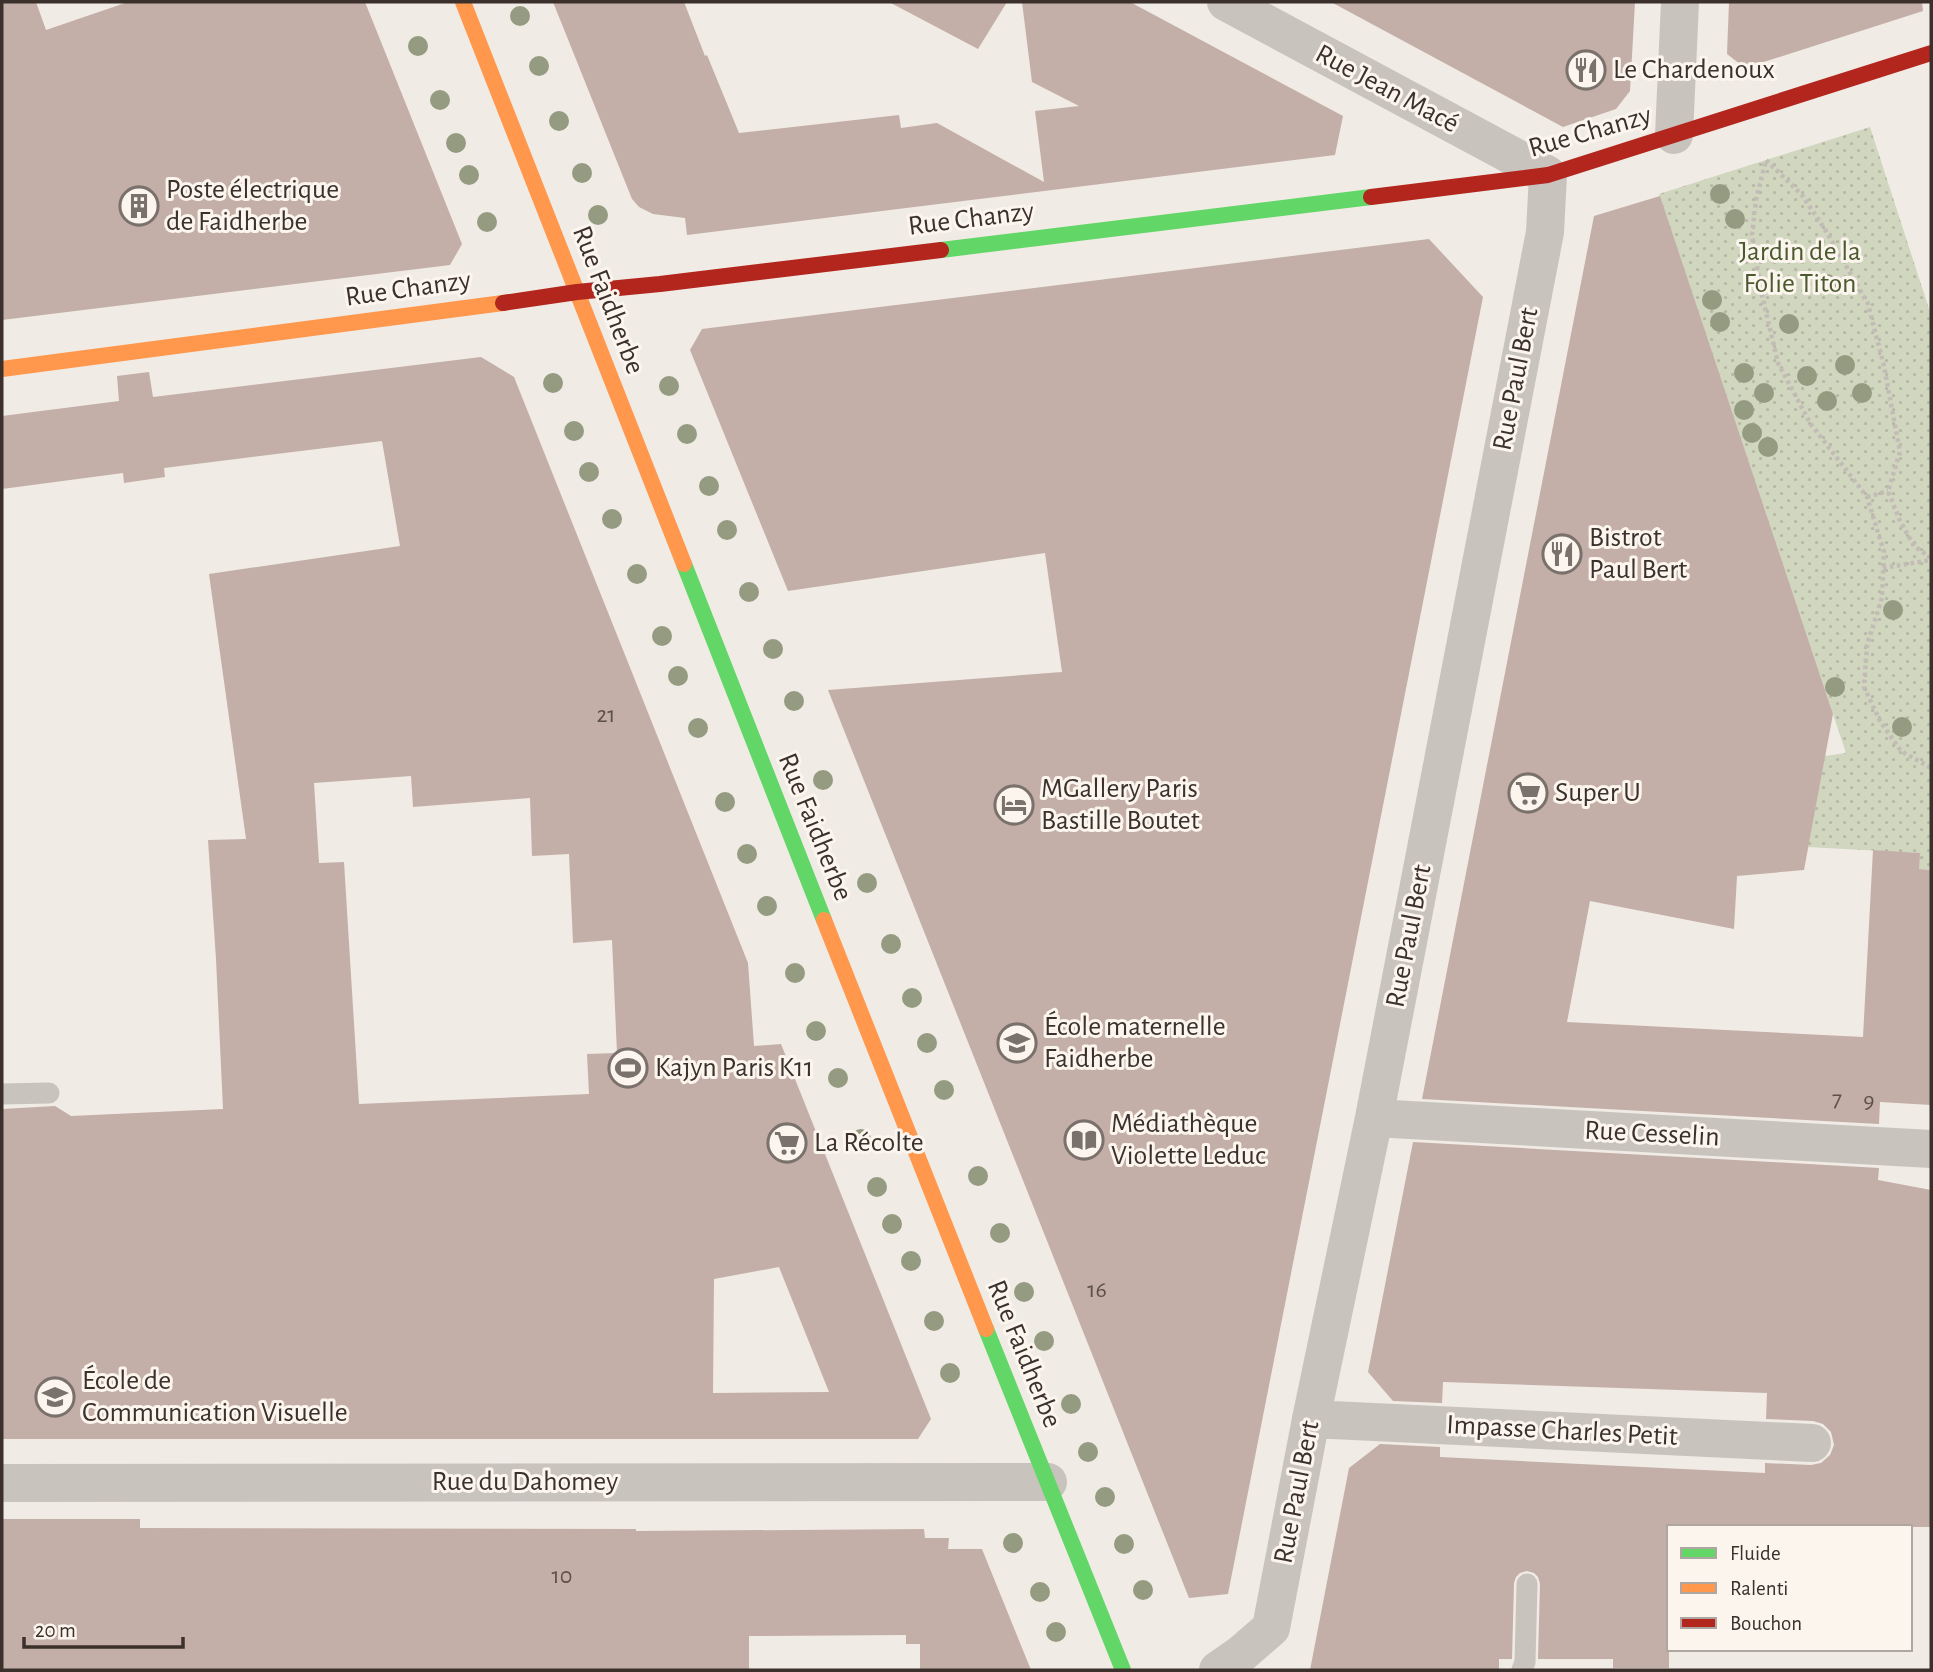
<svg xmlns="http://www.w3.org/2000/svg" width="1933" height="1672" font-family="'Alegreya Sans',sans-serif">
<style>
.park{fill:url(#park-dots)}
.building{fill:#c3afa7;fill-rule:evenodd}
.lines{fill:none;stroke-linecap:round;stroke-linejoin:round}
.path{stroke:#c2bbb6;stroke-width:4.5;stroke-dasharray:3.5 3.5;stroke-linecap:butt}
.lane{stroke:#c9c3be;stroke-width:21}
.street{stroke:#c9c3be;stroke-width:38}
.fast{stroke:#63d668;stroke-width:16}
.slow{stroke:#ff974d;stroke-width:16}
.jam{stroke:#b3261e;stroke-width:16}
.tree{fill:#959b80}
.labels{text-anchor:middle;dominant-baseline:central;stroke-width:6;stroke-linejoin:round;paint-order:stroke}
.number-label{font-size:24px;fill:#5d504a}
.poi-label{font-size:28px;fill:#3b302b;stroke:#fbf5ee;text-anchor:start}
.street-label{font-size:28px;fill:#3b302b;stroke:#fbf5ee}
.park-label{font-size:28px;fill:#4a5a2e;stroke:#fbf5ee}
</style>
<defs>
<pattern id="park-dots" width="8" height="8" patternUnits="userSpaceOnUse" patternTransform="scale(1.75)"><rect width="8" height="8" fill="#d1d6bf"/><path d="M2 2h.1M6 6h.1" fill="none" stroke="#b4b8a4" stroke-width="1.8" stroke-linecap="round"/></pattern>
</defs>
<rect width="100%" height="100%" fill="#f0ebe5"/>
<path class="park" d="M1870,127L1931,315V870L1919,869V853L1808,847L1825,756L1846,753L1659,194Z"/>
<path class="building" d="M2,2H36L46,30L128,2H365L462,244L450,265L2,320Z
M553,2H684L705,56L707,55L739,133L899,115L901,128L937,123L1044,182L1035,111L1079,106L1032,82L1022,2H1130L1343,116L1335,155L687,235L685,218L653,214L639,207L632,199Z
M889,2H1007L978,49Z
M1331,2H1635L1630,91L1616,109L1563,127Z
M1729,2H1922L1923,11L1745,68L1727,54Z
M1660,196L1833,714L1804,870L1737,876L1734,929L1590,901L1567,1022L1863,1037L1873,850L1920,853L1919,869L1931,870V1105L1880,1102L1879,1124L1422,1099L1594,216Z
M1429,239L1483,297L1228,1594L1189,1598L828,690L1062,672L1045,553L788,591L690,350L702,329Z
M481,357L514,377L748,963L754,1046L781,1044L931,1419L918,1439H2V1109L55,1106L71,1116L223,1109L216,959L208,840L246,839L209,574L400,546L382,441L164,468L165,477L124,483L123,473L2,489V416L119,401L117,376L149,372L153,397ZM411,776L413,807L530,798L532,856L569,854L573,943L612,940L617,1053L587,1054L589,1094L359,1104L344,862L319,863L314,783ZM779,1267L829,1392L713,1393L714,1279Z
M1413,1142L1879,1168L1878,1180L1931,1190V1527H1669V1668H1613V1659H1538L1540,1584L1538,1577L1534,1573L1527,1571L1520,1573L1516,1577L1514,1583L1512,1659H1499V1670H1310L1349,1468L1380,1444L1440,1447V1457L1765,1473V1463L1811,1465L1821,1463L1830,1455L1834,1445L1831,1432L1823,1424L1813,1421L1766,1419L1767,1393L1443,1382L1442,1403L1393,1401L1368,1372Z
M2,1519H140V1528L636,1529V1531L924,1529L925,1538H949L948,1549H982L1031,1670H920V1644H906V1635L749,1636V1670H2Z"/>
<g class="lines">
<path class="path" d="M1867,497L1888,491
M1931,558L1914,546L1900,521L1888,491L1900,452L1884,366L1868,304L1826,231L1802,195L1766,160L1756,200L1752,235L1761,291L1778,363L1810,423L1867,497L1884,552L1882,598L1867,645L1864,687L1880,721L1901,751L1931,768
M1883,568L1931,560"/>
<path class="lane" d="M2,1094L49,1093
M1522,1670L1525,1662L1527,1584"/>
<path class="street" d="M1674,135L1680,2
M1374,1118L1931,1149
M1311,1419L1812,1443
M2,1483L1048,1482
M1218,1670L1241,1654L1271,1628L1311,1419L1374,1118L1545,232L1548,175L1226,2"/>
<path class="fast" d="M941,250L1371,197
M684,564L824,920
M986,1329L1123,1670"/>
<path class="slow" d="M463,2L684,564
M2,369L503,303
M824,920L986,1329"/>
<path class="jam" d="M1371,197L1548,175L1931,53
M503,303L577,292L660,284L941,250"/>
</g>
<g class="tree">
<circle cx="520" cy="16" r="10"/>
<circle cx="418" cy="46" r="10"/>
<circle cx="539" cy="66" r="10"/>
<circle cx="440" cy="100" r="10"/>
<circle cx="559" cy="121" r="10"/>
<circle cx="456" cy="143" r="10"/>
<circle cx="582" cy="173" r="10"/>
<circle cx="469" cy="175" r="10"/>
<circle cx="1720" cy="194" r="10"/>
<circle cx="598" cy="215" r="10"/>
<circle cx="1735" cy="219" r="10"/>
<circle cx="487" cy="222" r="10"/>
<circle cx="1827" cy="284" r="10"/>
<circle cx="1712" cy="300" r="10"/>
<circle cx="1720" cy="322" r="10"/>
<circle cx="1789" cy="324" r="10"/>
<circle cx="1845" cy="365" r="10"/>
<circle cx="1744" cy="373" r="10"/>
<circle cx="1807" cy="376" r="10"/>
<circle cx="553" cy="383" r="10"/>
<circle cx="669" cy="386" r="10"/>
<circle cx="1764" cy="393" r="10"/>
<circle cx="1862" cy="393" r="10"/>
<circle cx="1827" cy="401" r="10"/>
<circle cx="1744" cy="410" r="10"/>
<circle cx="574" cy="431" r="10"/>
<circle cx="1752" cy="433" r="10"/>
<circle cx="687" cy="434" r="10"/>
<circle cx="1768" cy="447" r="10"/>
<circle cx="589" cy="472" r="10"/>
<circle cx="709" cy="486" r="10"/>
<circle cx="612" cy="519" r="10"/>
<circle cx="727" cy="530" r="10"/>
<circle cx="637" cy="574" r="10"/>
<circle cx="749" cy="592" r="10"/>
<circle cx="1893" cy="610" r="10"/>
<circle cx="662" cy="636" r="10"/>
<circle cx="773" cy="649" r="10"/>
<circle cx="678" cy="676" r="10"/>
<circle cx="1835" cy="687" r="10"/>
<circle cx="794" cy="701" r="10"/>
<circle cx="1902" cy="727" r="10"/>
<circle cx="698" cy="728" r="10"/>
<circle cx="823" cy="780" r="10"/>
<circle cx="725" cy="802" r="10"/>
<circle cx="747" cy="854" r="10"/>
<circle cx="867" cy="883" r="10"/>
<circle cx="767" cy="906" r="10"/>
<circle cx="891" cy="944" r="10"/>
<circle cx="795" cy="973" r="10"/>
<circle cx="912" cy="998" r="10"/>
<circle cx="816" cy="1031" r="10"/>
<circle cx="927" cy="1043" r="10"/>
<circle cx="838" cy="1078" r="10"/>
<circle cx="944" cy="1090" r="10"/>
<circle cx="861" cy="1139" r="10"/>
<circle cx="978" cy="1176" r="10"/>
<circle cx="877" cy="1187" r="10"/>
<circle cx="892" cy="1224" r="10"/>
<circle cx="1000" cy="1233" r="10"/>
<circle cx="911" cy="1261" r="10"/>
<circle cx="1024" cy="1292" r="10"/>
<circle cx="934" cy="1321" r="10"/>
<circle cx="1044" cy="1341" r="10"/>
<circle cx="950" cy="1373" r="10"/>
<circle cx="1071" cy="1404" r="10"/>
<circle cx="1088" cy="1452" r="10"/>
<circle cx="1105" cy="1497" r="10"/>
<circle cx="1013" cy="1543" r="10"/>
<circle cx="1124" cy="1544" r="10"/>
<circle cx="1143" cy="1590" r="10"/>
<circle cx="1040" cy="1592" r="10"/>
<circle cx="1056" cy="1632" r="10"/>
</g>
<defs>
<g id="restaurant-ring" transform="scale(2.0125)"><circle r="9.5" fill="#fbf5ee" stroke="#7a716c" stroke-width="1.5"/><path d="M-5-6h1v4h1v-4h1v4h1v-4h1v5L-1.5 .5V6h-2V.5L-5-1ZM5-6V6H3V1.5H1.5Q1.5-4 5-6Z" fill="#7a716c"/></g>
<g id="building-ring" transform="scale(2.0125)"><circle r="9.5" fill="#fbf5ee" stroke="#7a716c" stroke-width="1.5"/><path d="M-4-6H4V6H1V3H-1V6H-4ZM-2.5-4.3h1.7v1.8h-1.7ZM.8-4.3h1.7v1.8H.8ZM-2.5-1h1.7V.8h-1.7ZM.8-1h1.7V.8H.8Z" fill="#7a716c"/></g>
<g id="supermarket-ring" transform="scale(2.0125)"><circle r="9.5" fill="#fbf5ee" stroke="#7a716c" stroke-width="1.5"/><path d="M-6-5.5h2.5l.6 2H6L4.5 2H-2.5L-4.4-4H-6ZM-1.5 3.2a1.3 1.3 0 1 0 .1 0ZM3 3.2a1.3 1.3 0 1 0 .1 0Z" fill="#7a716c"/></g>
<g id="hotel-ring" transform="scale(2.0125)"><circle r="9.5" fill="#fbf5ee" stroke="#7a716c" stroke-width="1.5"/><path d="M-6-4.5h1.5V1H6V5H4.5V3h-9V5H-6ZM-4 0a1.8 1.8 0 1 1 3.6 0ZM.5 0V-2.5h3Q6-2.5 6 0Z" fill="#7a716c"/></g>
<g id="school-ring" transform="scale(2.0125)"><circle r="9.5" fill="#fbf5ee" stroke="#7a716c" stroke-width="1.5"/><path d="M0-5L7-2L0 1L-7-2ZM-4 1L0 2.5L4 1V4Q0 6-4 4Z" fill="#7a716c"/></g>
<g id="stadium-ring" transform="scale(2.0125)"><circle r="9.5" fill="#fbf5ee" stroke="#7a716c" stroke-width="1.5"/><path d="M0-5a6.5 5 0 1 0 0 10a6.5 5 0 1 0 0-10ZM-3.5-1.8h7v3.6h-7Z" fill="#7a716c"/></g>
<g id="library-ring" transform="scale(2.0125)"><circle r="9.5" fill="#fbf5ee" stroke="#7a716c" stroke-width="1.5"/><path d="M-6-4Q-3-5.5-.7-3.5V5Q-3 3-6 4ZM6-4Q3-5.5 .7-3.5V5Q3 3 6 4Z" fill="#7a716c"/></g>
<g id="university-ring" transform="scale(2.0125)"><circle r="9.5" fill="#fbf5ee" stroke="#7a716c" stroke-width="1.5"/><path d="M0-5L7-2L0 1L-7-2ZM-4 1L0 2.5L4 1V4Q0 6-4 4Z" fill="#7a716c"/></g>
</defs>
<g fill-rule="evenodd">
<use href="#restaurant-ring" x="1586" y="70"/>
<use href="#building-ring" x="139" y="206"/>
<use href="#restaurant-ring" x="1562" y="554"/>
<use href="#supermarket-ring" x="1528" y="793"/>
<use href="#hotel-ring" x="1014" y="805"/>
<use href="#school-ring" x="1017" y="1043"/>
<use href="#stadium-ring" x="628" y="1068"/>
<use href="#library-ring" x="1084" y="1140"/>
<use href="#supermarket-ring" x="787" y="1143"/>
<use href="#university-ring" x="55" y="1397"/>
</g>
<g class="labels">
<g class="number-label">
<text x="606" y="715">21</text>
<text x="1837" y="1099">7</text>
<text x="1869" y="1101">9</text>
<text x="1097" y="1290">16</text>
<text x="562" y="1576">10</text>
</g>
<g class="poi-label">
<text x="1613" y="70">Le Chardenoux</text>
<text x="166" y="190">Poste électrique<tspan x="166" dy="32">de Faidherbe</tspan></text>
<text x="1589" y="538">Bistrot<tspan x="1589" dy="32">Paul Bert</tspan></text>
<text x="1041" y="789">MGallery Paris<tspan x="1041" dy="32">Bastille Boutet</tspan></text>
<text x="1555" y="793">Super U</text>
<text x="1044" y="1027">École maternelle<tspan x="1044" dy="32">Faidherbe</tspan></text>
<text x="655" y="1068">Kajyn Paris K11</text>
<text x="1111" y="1124">Médiathèque<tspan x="1111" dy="32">Violette Leduc</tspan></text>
<text x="814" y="1143">La Récolte</text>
<text x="82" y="1381">École de<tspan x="82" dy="32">Communication Visuelle</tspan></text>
</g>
<g class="street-label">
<text transform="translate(1387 89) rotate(28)">Rue Jean Macé</text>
<text transform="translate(1590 132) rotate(-16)">Rue Chanzy</text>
<text transform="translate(971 219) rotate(-7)">Rue Chanzy</text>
<text transform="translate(408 289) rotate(-8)">Rue Chanzy</text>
<text transform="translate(608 300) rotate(69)">Rue Faidherbe</text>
<text transform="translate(1516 379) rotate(-79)">Rue Paul Bert</text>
<text transform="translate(815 827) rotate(68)">Rue Faidherbe</text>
<text transform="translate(1409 936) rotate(-79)">Rue Paul Bert</text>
<text transform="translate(1652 1134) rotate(3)">Rue Cesselin</text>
<text transform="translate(1024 1354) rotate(68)">Rue Faidherbe</text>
<text transform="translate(1562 1431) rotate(3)">Impasse Charles Petit</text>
<text x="525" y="1482">Rue du Dahomey</text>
<text transform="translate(1297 1492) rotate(-79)">Rue Paul Bert</text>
</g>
<g class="park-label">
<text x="1800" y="252">Jardin de la<tspan x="1800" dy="32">Folie Titon</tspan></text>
</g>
</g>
<rect width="1933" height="1672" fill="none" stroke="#3b302b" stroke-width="7"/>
<rect x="1667" y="1525" width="245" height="126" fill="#fbf5ee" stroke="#aea6a0" stroke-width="2"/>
<rect x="1681" y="1548" width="35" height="10" fill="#63d668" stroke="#aea6a0" stroke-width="2"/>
<text x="1730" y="1560" font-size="21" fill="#3b302b">Fluide</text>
<rect x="1681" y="1583" width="35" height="10" fill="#ff974d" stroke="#aea6a0" stroke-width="2"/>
<text x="1730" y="1595" font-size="21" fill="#3b302b">Ralenti</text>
<rect x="1681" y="1618" width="35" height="10" fill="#b3261e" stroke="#aea6a0" stroke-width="2"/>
<text x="1730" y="1630" font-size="21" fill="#3b302b">Bouchon</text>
<path d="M24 1637v10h159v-10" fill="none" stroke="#3b302b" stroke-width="3.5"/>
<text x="35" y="1637" font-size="21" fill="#3b302b" stroke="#fbf5ee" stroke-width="5" paint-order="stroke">20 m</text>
</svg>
